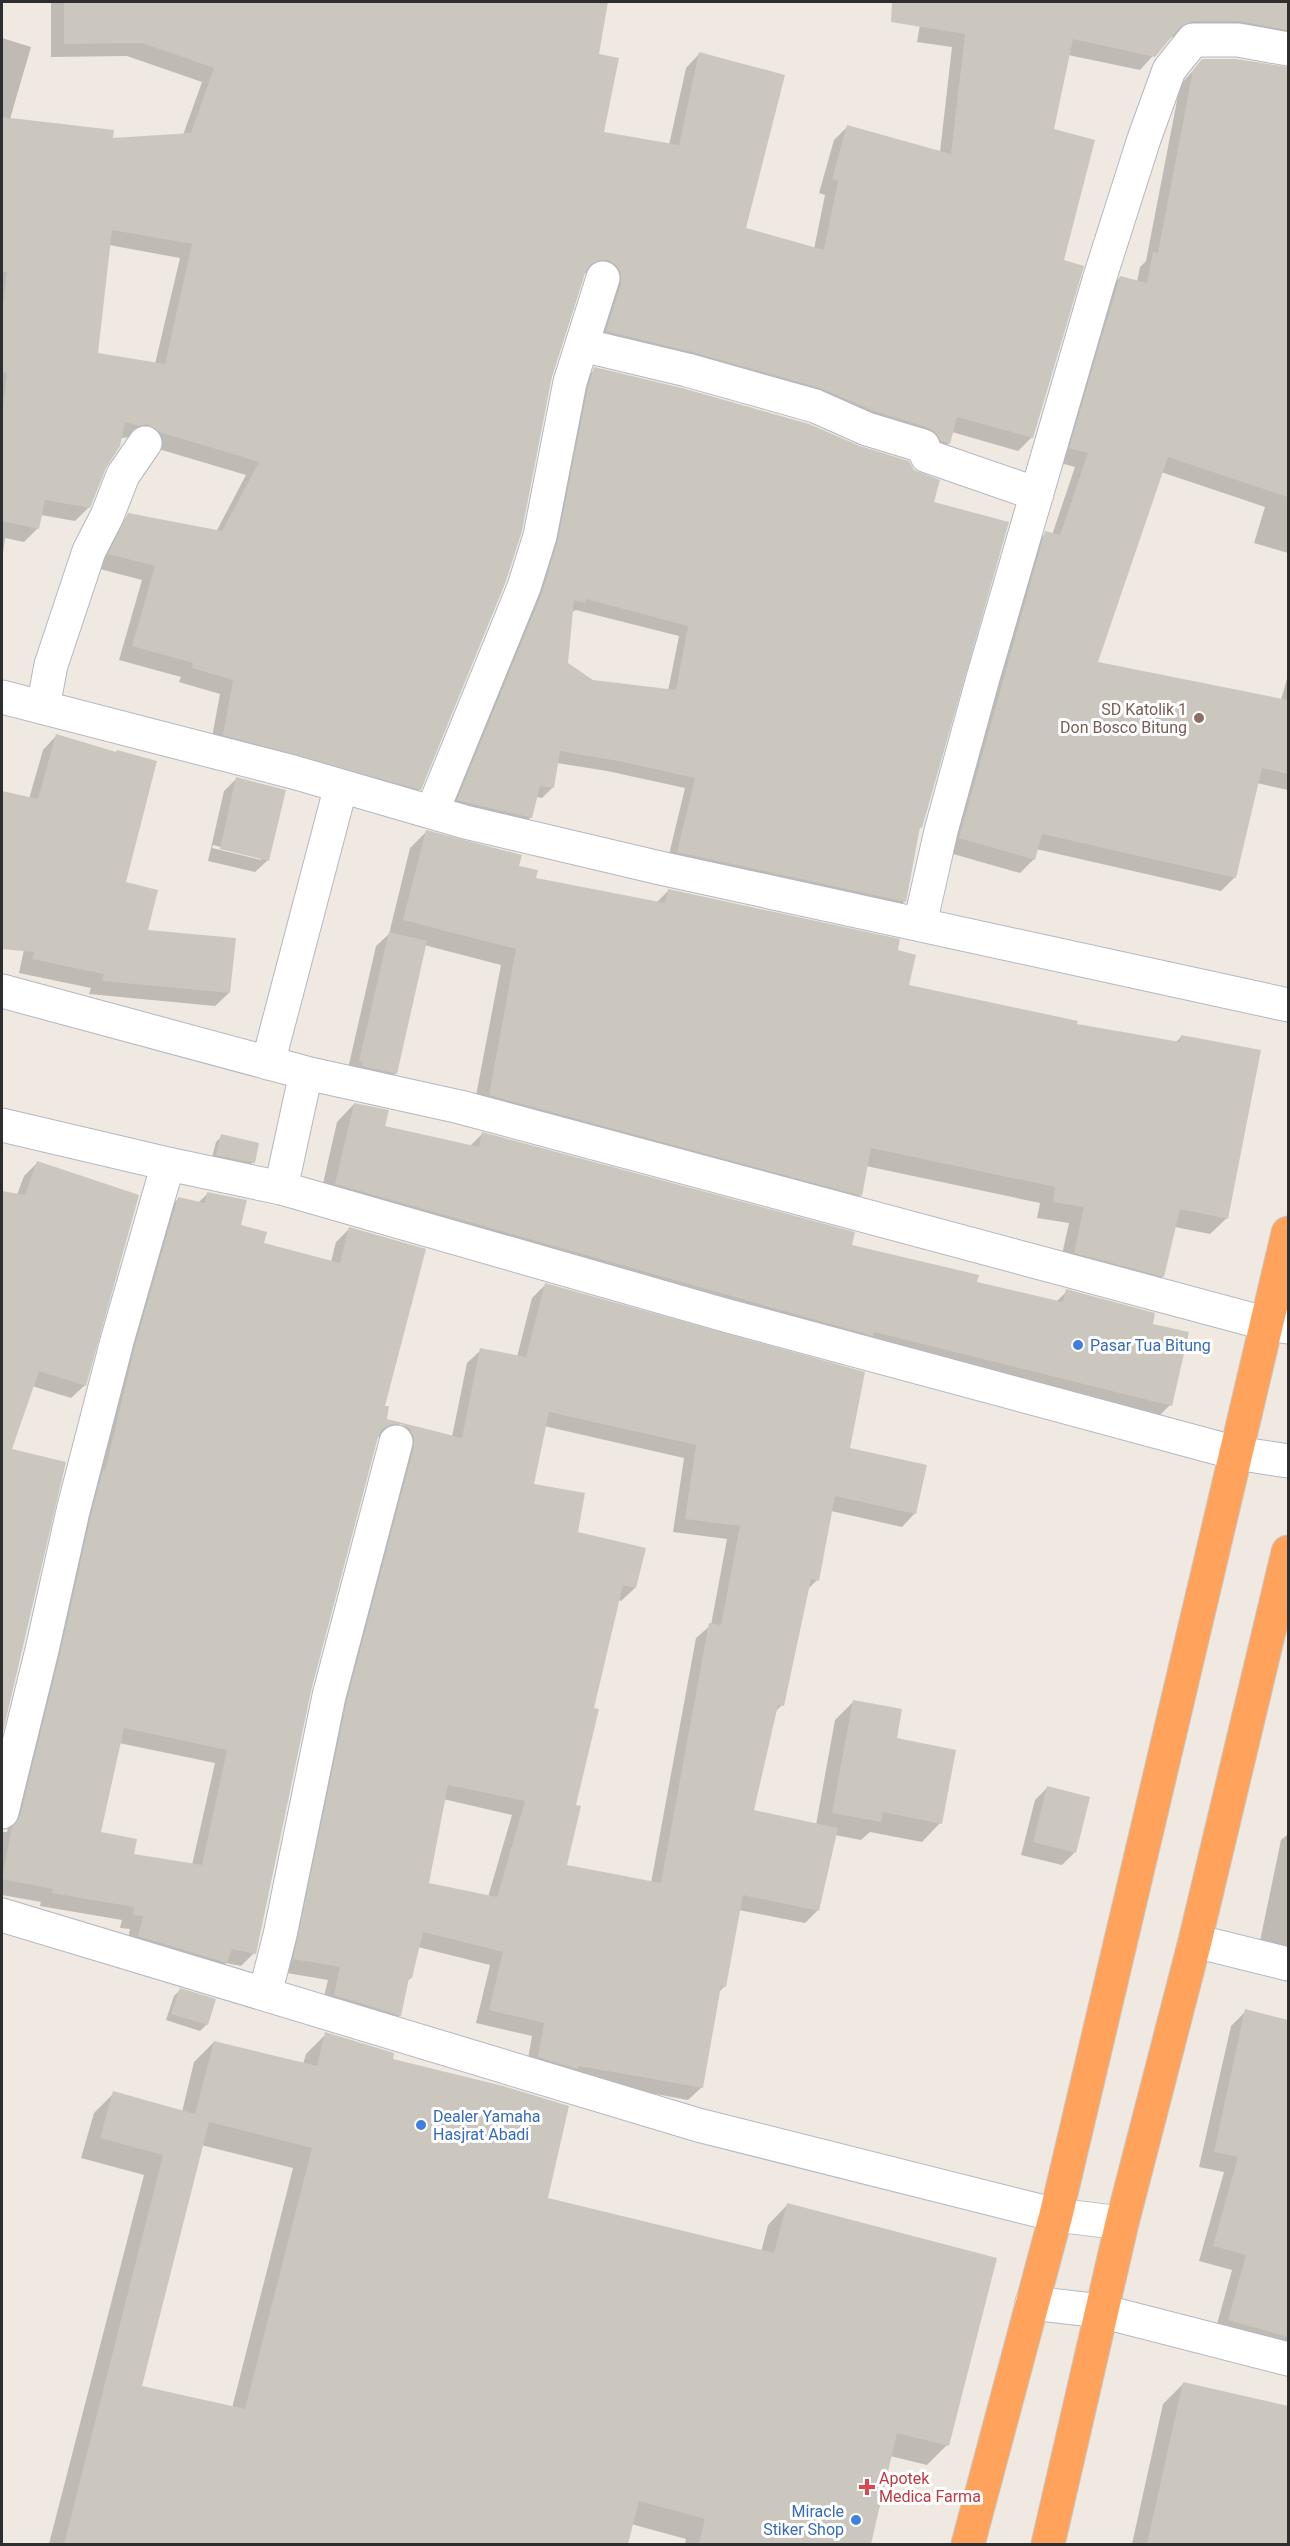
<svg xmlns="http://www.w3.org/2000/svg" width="1290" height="2546" font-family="Roboto,sans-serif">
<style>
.shadow{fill:#0003;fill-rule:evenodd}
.building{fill:#cbc7bf;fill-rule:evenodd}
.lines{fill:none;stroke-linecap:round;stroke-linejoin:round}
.street-casing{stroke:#b4b7c1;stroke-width:35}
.highway-casing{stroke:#c9c9c9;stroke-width:35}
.street{stroke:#fff;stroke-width:33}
.highway{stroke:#ffa35c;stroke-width:33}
.education-dot{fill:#8d6e63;stroke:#fff;stroke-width:2}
.shop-dot{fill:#3f7fe0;stroke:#fff;stroke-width:2}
.health-dot{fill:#e0444e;stroke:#fff;stroke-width:2}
.labels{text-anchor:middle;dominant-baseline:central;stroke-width:6;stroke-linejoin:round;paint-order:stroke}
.education-label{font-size:16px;fill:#785e54;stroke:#fff;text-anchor:end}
.shop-label{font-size:16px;fill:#366cbe;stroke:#fff;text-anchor:start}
.health-label{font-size:16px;fill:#be3a42;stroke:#fff;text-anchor:start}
</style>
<rect width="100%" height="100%" fill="#efe9e1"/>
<path class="shadow" d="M51,2H607L598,55L602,133L669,145L686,68L699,54L744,229L814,249L825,195L819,193L834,140L848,126L940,152L952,47L917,42L924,2H1288V51L1178,34L1168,39L1140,70L1068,55L1053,130L1062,261L1032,437L1018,451L952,432L949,443L935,457L593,345L595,274L585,273L420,789L406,803L210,748L220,694L179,682L181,677L119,660L142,580L96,568L115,528L129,515L216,532L246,475L145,445L133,437L120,438L104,467L89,507L75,521L41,515L38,528L24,542L5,538L2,561V38L31,47L10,119L111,140L183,135L202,82L127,56L51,57ZM109,245L180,258L155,364L97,354Z
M1203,60L1288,69V305L1273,383L1288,386V553L1254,543L1265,507L1161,472L1096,663L1281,700L1288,675V790L1257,783L1235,877L1221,891L1036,849L1034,859L1020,873L946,852L1032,547L1046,533L1052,535L1075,467L1057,462L1107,291L1120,277L1137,282L1140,267L1146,261L1180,85Z
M595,369L932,503L921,827L918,830L904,902L894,912L667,863L685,788L607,771L557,763L553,787L542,798L536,797L530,818L520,828L447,811L584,380ZM576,610L679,636L668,691L592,681L566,664L572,612Z
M56,736L147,931L229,993L215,1006L89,994L91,988L19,973L42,865L32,856L2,851V792L29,799L43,750Z
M237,778L268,860L255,872L208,861L224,791ZM213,845L261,857V860L212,848Z
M426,832L518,867L534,879L656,903L668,891L896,951L908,986L1075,1025L1175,1043L1182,1036L1227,1218L1210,1234L1175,1227L1163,1276L1147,1292L1059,1268L1069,1223L1037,1218L1040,1203L866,1166L861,1195L845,1211L473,1111L501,965L424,945L396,1073L383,1086L347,1073L376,946L389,934L410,848Z
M354,1104L384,1127L470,1146L482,1134L976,1283L1056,1302L1067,1291L1151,1325L1170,1405L1153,1422L319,1201L337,1122Z
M222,1136L253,1162L247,1169L211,1161L216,1142Z
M37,1163L85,1385L71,1398L32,1386L10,1450L65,1463L2,1727V1192L17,1195L24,1176Z
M208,1193L239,1226L262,1245L331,1262L336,1242L349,1229L385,1421L452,1437L467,1363L481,1350L517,1357L532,1298L545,1285L848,1449L915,1513L902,1527L831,1511L817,1580L807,1590L782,1705L775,1712L753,1811L816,1825L835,1720L854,1701L896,1740L940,1823L922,1842L870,1832L861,1840L835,1835L818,1910L805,1923L739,1910L724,1987L718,1993L702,2087L688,2100L526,2070L532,2036L476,2023L490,1965L418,1947L411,1978L406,1982L400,2015L387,2028L321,2009L328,1980L281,1972L388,1437H376L309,1691L254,1953L241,1966L226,1963L213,1976L126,1950L130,1929L120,1928L122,1920L40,1906L41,1902L2,1895V1832H7L78,1530L165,1212L179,1198L198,1203ZM544,1426L684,1458L673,1532L727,1539L711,1625L696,1638L651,1883L565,1866L592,1709L618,1600L621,1601L635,1588L576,1533L532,1486ZM119,1743L215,1763L192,1865L132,1855L99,1833ZM443,1799L512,1815L488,1897L427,1884Z
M1047,1788L1075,1852L1062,1865L1021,1855L1035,1800Z
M1288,1825V1947L1260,1941L1281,1840L1287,1835Z
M180,1990L214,2000L206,2025L200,2031L166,2020L174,1996Z
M1246,2011L1288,2022V2356L1214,2335L1232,2270L1199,2261L1224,2172L1199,2167L1231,2026Z
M326,2034L391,2060L546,2199L761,2252L768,2225L787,2205L947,2445L927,2465L890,2456L870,2544H685L686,2539L631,2524L626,2544H49L144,2175L81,2158L94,2113L114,2093L182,2112L194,2062L214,2042L303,2064L306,2054ZM201,2145L293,2168L232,2408L140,2387Z
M1183,2384L1288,2409V2544H1132L1163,2404Z"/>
<path class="building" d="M64,2H608L599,54L619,58L604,132L679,145L699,52L785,75L746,228L824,250L838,181L832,179L847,125L951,154L965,34L891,22L892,2H1288V30L1238,21H1192L1179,28L1155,57L1073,39L1054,129L1095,140L1064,260L1084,266L1033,438L957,417L950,444L941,441L936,433L929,428L874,411L820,388L692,352L606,331L621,284V273L617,266L609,260H600L591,264L585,272L552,376L522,531L506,581L421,790L223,735L233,680L192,668L193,663L132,646L155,566L108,554L128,513L222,531L259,462L159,432L147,424L139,426L125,422L120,446L106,468L90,508L45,500L39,529L2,521V415L7,373L2,372V314L7,272H2V117L114,130L113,138L191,133L214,68L142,43L64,44ZM112,230L192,244L165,364L98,353Z
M1202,59H1236L1288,67V497L1168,457L1098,662L1288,700V774L1262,768L1236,878L1042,834L1035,860L959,838L1045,531L1060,535L1088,453L1069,448L1120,276L1147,283L1153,252L1158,253L1193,70Z
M594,367L682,388L809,424L860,446L909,461L914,470L940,480L934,502L1009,522L922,828L920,827L906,902L677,852L695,778L618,761L560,751L554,788L540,786L532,818L457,800L542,593L558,540L588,387ZM586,599L688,626L676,690L593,680L568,663L574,600L585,603Z
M56,734L116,752L117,750L157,761L126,882L158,890L148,930L236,938L230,993L102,981L104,974L32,959L34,952L2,949V791L38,799Z
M236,777L286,790L269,861L220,849Z
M426,830L522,855L519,866L538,870L536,878L665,903L668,889L900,939L898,950L916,955L909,985L1078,1021L1077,1024L1180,1042L1181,1035L1261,1050L1228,1219L1180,1209L1164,1277L1074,1253L1084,1207L1053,1202L1055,1187L871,1148L862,1196L489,1095L516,949L403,920Z
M389,932L427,941L397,1074L362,1066L363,1062L359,1061Z
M354,1103L389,1110L385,1126L479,1147L482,1132L855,1232L852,1245L979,1275L977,1282L1063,1302L1066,1289L1155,1313L1153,1324L1189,1332L1172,1406L874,1332L873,1336L335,1184Z
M221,1134L259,1143L255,1163L216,1155Z
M37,1161L139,1195L86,1386L39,1371L12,1449L66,1462L2,1736V1191L25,1195Z
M207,1192L247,1200L241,1225L267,1232L264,1243L340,1263L349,1227L426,1249L385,1406H389L387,1419L462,1438L480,1348L526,1357L545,1283L865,1372L850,1448L927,1465L916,1514L835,1496L819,1581L811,1579L784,1706L778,1705L754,1810L838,1828L819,1911L743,1895L726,1987L721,1986L703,2088L579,2066L578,2069L538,2057L544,2023L489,2010L503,1952L423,1932L412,1978H409L401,2016L334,1995L340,1967L293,1959L347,1700L414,1447V1437L409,1428L401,1424H391L382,1429L378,1437L311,1691L256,1954L232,1949L227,1963L138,1936L143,1916L133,1915L134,1907L52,1893L53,1889L2,1879L12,1827L20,1816L60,1654L91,1515L103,1470L105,1471L135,1346L178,1197L205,1203ZM549,1412L696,1445L685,1519L740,1526L721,1625L709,1623L661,1883L567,1865L581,1806L576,1805L599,1709L594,1708L623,1585L636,1588L646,1548L578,1532L585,1493L534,1484ZM124,1728L227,1750L202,1865L134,1854L137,1839L101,1832ZM448,1785L525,1801L497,1897L429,1883Z
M853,1700L902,1709L897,1738L956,1750L942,1824L883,1812L881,1822L832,1813Z
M1047,1786L1090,1797L1076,1853L1033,1842Z
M180,1988L216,1999L208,2025L171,2014Z
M1245,2009L1288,2020V2337L1228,2320L1246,2255L1213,2246L1238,2157L1214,2152Z
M325,2032L394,2053L393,2059L503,2086L569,2106L548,2198L774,2253L787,2203L997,2258L949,2446L897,2433L871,2544H699L705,2519L639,2501L628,2544H64L163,2155L100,2138L113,2091L195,2114L214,2041L317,2066ZM209,2122L312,2148L245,2409L142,2386Z
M1183,2382L1288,2406V2544H1147Z"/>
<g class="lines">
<g class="street-casing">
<path id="street" d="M582,345L687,370L815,406L867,429L923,446L927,456L1037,494
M2,697L293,772L465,822L660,868L1288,1005
M43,707L51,665L89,551L107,516L123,475L145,443
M432,812L524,587L540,536L570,382L603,278
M920,924L941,831L983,678L1099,280L1144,139L1169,70L1193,40H1238L1288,49
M2,991L306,1073L460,1107L1268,1324L1288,1327
M268,1063L341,786
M2,1125L168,1164L281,1188L721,1314L1236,1453L1288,1461
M281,1188L306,1073
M2,1812L42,1650L73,1511L117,1341L168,1164
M2,1915L698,2125L1056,2215L1122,2223
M1195,1941L1288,1964
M265,1994L280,1935L329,1696L396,1442
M1032,2303L1101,2311L1288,2359"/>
</g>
<g class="highway-casing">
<path id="highway" d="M968,2544L1056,2215L1288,1233
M1048,2544L1122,2223L1195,1941L1288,1552"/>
</g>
<use href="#street" class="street"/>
<use href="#highway" class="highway"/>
</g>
<circle class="education-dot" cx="1199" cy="718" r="6"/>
<g class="shop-dot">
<circle cx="1078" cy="1345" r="6"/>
<circle cx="421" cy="2125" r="6"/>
<circle cx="856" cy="2520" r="6"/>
</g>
<path class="health-dot" d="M864 2478h6v6h6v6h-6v6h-6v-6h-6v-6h6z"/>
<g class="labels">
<g class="education-label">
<text x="1187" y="709">SD Katolik 1<tspan x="1187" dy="18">Don Bosco Bitung</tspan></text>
</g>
<g class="shop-label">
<text x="1090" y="1345">Pasar Tua Bitung</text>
<text x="433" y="2116">Dealer Yamaha<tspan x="433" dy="18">Hasjrat Abadi</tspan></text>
<text x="844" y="2511" text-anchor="end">Miracle<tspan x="844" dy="18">Stiker Shop</tspan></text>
</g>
<g class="health-label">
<text x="879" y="2478">Apotek<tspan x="879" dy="18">Medica Farma</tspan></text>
</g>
</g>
<rect width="1290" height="2546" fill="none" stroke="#2e2e2e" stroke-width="6"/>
</svg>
